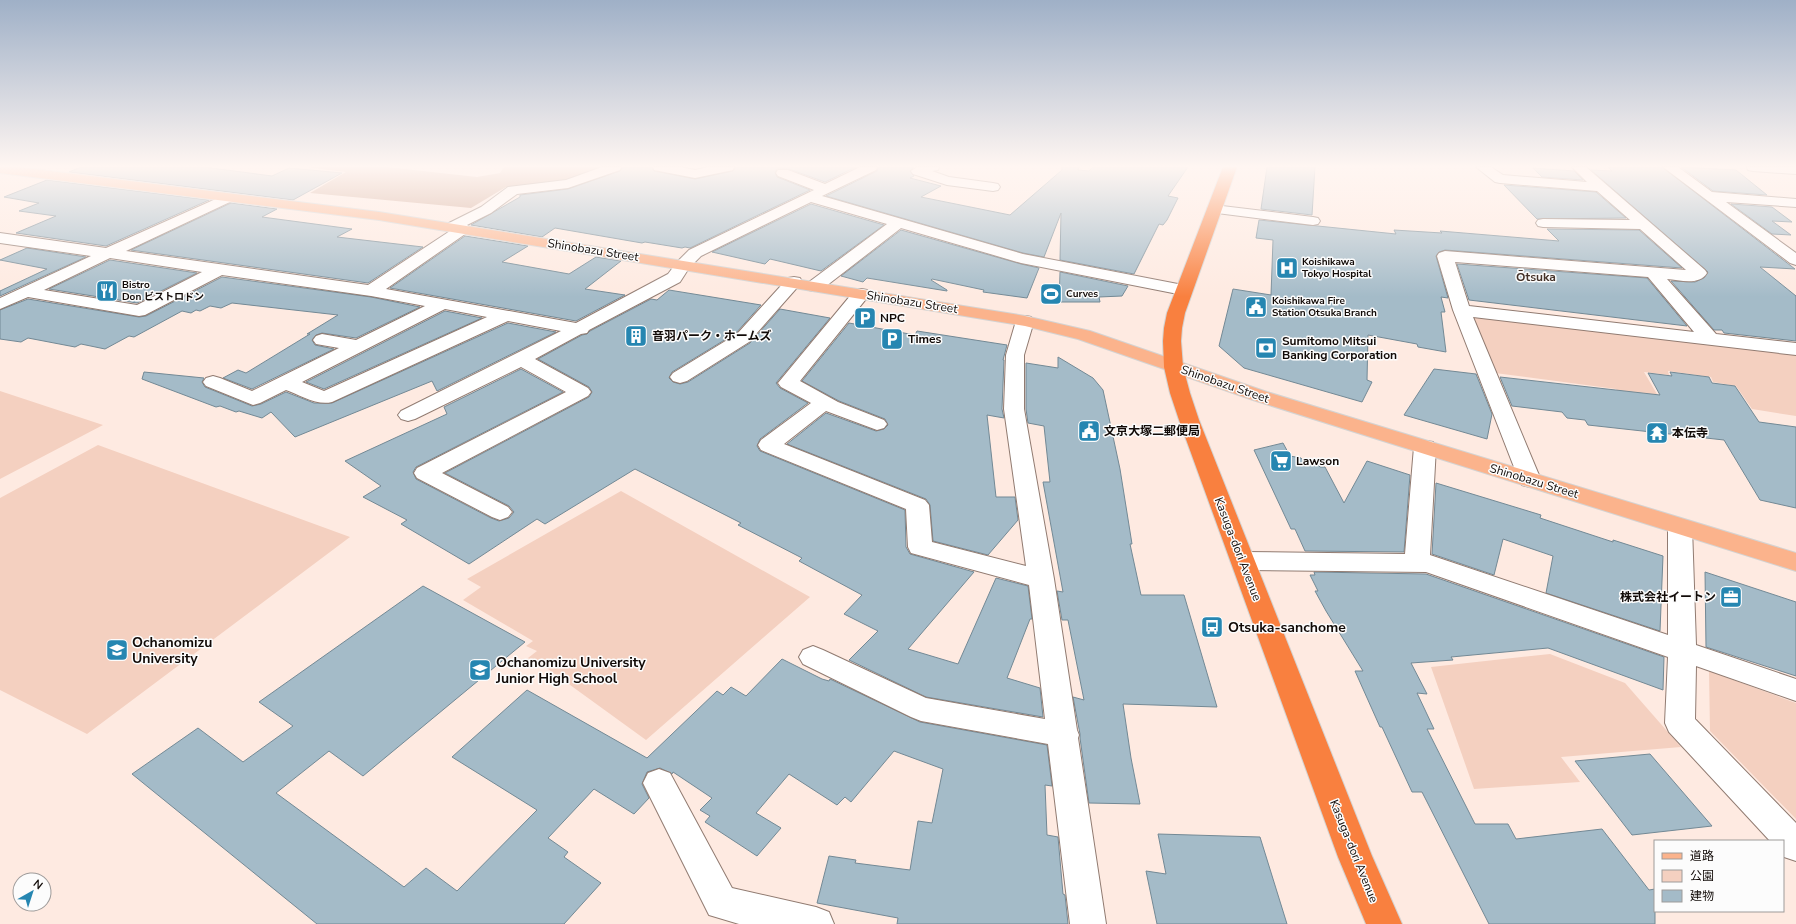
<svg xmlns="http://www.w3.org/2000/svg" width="1796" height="924" font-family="'Nunito Sans','Noto Sans JP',sans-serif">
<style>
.green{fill:#f4d0c0}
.forest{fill:#cea490}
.building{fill:#a4bbc8;stroke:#738995}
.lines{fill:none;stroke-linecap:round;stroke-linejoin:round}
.minor-casing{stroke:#917b71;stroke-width:2}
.major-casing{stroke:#d4d3d2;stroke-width:2}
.highway-casing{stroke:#d4d3d2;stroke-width:2}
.minor{fill:#fff;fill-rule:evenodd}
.major{fill:#fbb38c;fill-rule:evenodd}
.highway{fill:#f9803f;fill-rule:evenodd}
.labels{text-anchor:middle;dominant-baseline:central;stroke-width:3;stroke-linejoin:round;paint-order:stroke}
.far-poi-label{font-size:10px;font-weight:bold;fill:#110a07;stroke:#fcfcfc;text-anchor:start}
.street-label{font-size:12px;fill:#110a07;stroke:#fcfcfc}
.far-quarter-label{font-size:12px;font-weight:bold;fill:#443229;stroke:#fcfcfc}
.poi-label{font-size:12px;font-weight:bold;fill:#110a07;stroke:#fcfcfc;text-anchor:start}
.near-poi-label{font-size:14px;font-weight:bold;fill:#110a07;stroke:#fcfcfc;text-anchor:start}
</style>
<rect width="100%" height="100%" fill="#feeae1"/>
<path class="green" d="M1472,316L1796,354V416L1752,409L1736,386L1713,382L1711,377L1668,371L1669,375L1644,372L1664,406L1625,402L1616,389L1495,373Z
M0,391L103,425L0,479Z
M98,445L350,537L87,734L0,690V498Z
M621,491L810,597L646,740L548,669L528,658L537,651L526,646L533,641L463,600L481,587L467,579Z
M1550,654L1625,683L1681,747L1561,757L1580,782L1474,789L1431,667Z
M1709,671L1796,703V819L1710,731Z"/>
<path class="forest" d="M306,167H387L477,177L500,173L504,167H605L564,182L506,187L471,208L310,193L346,172Z"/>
<path class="building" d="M81,167H204L272,176L289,168L342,173L293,200L69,172Z
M626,167H652L654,171L695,179L733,171L735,167H856L825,182L789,169L778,168L775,172L777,177L810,190L690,248L685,247L682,248L645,242L642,243L555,228L542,237L471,225L520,197V195L568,189L620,171L622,168Z
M878,167H914L910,171L914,176L910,178L941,186L921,197L1010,215L1062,170V167H1079L1078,170L1089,171L1093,167H1188L1168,196L1178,198L1167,220L1163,225L1159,224L1134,274L1060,260L1061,213L1044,257L1023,253L826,196L877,171Z
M1267,167H1315L1312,215L1261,209Z
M1608,167H1662L1795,269L1760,267L1796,296V341L1724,333L1722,330H1714L1671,281L1695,282L1704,278L1708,272L1591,170L1612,171Z
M1681,167L1736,170L1767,195L1713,191Z
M1533,168L1574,171L1583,180L1542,177Z
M47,180L209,200L106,246L16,233L56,216L19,211L39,203L4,197Z
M1504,185L1596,192L1626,218L1537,219Z
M231,203L277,209L262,217L352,229L337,237L423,247L368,283L131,250Z
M811,204L884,225L821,271L770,259L765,264L712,252Z
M1731,204L1772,207L1792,222L1772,221L1791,235L1772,234Z
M1259,220L1396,234L1394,230L1442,233L1440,231L1559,241L1547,229L1639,230L1682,268L1445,250L1439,252L1436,256L1448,298L1441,297L1445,312H1441L1446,352L1418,347L1417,344L1368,335L1367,380L1372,382L1362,402L1244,368L1219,346L1233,289L1271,295L1273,240L1256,238Z
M901,230L1021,264L1039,268L1027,298L983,292L984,290L932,279L931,280L947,290V291L867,278L863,282L841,276Z
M465,236L528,246L502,262L569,274L596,257L621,261L585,289L625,295L576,321L390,288Z
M27,248L86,257L0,296V291L47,269L0,260Z
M110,260L197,273L137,303L49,289Z
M1457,264L1647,278L1687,326L1469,300Z
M1060,272L1128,286L1122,296L1099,297L1100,302H1059Z
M222,277L371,297L420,307L356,338L322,333L316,335L312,340L315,345L334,349L252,389L223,378L238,370L246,373L310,334H307L338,315L232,303L221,308L210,306L200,311L196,310L191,313L182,311L134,337L129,336L105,349L81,344L75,347L28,338L21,342L0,339V310L28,299L139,317L146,316Z
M669,290L761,305L736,333L672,372L669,378L673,382L680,384L688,382L750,343L780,309L830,318L776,383L780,388L808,403L760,439L757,446L760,451L905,510L906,547L910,554L974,572L908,649L958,664L996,578L1028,586L1032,619H1030L1007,678L1040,688L1043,717L926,697L849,660L878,631L844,614L862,595L799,561L802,558L738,525L741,523L635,469L545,524L537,519L469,564L401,524L407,520L363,497L381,486L345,461L447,414L444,407L521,369L563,392L416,467L413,472L416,479L491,518L499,521L509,518L514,512L509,506L445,473L589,397L592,392L589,387L538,359L582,335L587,334L590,331L651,299L657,300Z
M445,311L482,318L324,389L306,382Z
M508,323L556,332L437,391L432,381L295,437L271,412L262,418L239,411L236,412L220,406L216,407L142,379L144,372L204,378L202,382L205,387L252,406L261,404L286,392L314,403H332Z
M849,323L915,335L917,331L1007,345L1003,360H1004L1002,409L1004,418L987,415L996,497H1015L1018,520L988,555L933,541L930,505L926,499L787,444L826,413L876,431L884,429L888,425L885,419L839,401L802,381Z
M1058,357L1093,378L1103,390L1120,469L1132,544H1130L1141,595H1184L1217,707L1123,704L1131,758L1140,804L1089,803L1080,738V734L1073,697L1084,700L1068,620H1062L1057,591L1063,592L1043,482H1050L1044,426L1028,423L1026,409V363L1058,368Z
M1434,369L1476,374L1492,414L1487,439L1404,415Z
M1670,372L1709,377L1712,383L1735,386L1759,422L1796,427V508L1760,500L1724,440L1588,425L1585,420L1567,418L1562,412L1512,406L1500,377L1660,395L1648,373L1672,376Z
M1283,443L1290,456L1301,458L1306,464L1318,465L1320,467H1325L1344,503L1367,461L1410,475L1404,552L1305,551L1295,529H1291L1254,450Z
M1436,483L1541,515L1540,518L1613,542V540L1663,556L1660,631L1546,593L1553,556L1503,539L1494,575L1432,554Z
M1314,572L1426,574L1664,657L1663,690L1548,648L1451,657L1453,660L1411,663L1427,694L1417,693L1434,729H1427L1475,824H1508L1516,839L1602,829L1649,890L1655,889V924H1489L1422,792H1412L1382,727H1380L1355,671H1363L1326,611L1315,591H1318L1310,575H1315Z
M1705,572L1796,602V676L1706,647Z
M423,586L525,642L363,776L329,751L276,793L404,887L426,868L457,891L537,810L452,757L527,690L647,758L717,691L723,695L731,687L746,696L782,659L822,679L829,681L830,679L920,722L1047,745L1052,786L1045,785L1047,835L1058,837L1063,894L1065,895L1068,924H897L898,918L817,903L829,856L856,860L855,863L910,870L918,821L932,823L943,769L894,751L851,802L845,797L837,805L789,774L756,813L781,828L757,856L705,822L710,816L700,810L712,798L673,772L672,774L660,768L647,772L642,784L649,798L634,814L594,789L548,838L568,852L564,857L601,883L564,924H317L132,774L198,728L243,762L293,726L259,702Z
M1650,754L1712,826L1632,835L1575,761Z
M1158,834L1260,837L1287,924H1157L1146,871L1166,874Z"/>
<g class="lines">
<g class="minor-casing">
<path id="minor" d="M602,167H621L620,170L568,188L517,194L491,213L467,225L471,229L468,232L386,289L576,323L668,274L677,262L689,250L814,190L778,176L776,173L778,170H788L825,184L860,167H877L876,170L822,196L1023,254L1183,285L1189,286L1191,290L1189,294L1183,295L1021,263L901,228L821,290L815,291L809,290L807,286L809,282L887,224L811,202L701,256L689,268L680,282L589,330L587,333L581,334L535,359L588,388L591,392L588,396L442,473L508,507L512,512L508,517L500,520L492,517L417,478L414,473L417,468L566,392L521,367L415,419L408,421L401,419L398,415L401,411L561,331L508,321L332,402C317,406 300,395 286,390L260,403L253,405L206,386L203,382L206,378L213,376L220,378L252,391L339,348L316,344L313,340L316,336L322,334L356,340L425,306L371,296L222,275L145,315L139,316L28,297L0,309V298L91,256L0,243V233L106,248L227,194L232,195L234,198L232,201L126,251L368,285L450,231L447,230L444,227L447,224L481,207L508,187L566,180ZM110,258L202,272L137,305L44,290ZM445,309L487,317L324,391L302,382Z
M653,167H681L695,170L708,167H734L733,170L695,178L654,170Z
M917,167H939L938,170L932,171L949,177L993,183L998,184L1000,187L998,190L993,191L947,185L913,174L911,171Z
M1476,167H1491L1503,175L1587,182L1572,167H1586L1705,270L1707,273C1699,286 1680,280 1667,279L1716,334L1796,343V355L1473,317L1541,480L1538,485L1530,487L1522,485L1519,480L1453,310L1437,256L1439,253L1445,251L1686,270L1640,229L1543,227L1538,226L1536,223L1538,220L1543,219L1630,220L1597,191L1500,183L1495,182ZM1455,262L1648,277L1694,332L1469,306Z
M1663,167H1678L1712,192L1796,199V207L1726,202L1796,253V265L1790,263Z
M1747,167H1796V174L1753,171L1748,170Z
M1214,205L1313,217L1318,218L1320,221L1318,224L1313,225L1209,212L1207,209L1209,206Z
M794,277L800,278L802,282L749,342L687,381L680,383L673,381L670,377L673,373L737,334L788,278Z
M861,289L867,290L870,294L800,381L838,402L884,420L887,424L884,428L877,430L826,411L784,444L925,500L929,505L932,542L1026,566L1004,409L1006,355L1016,321L1019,317L1025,316L1031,317L1034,321L1024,355V409L1054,579L1077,730L1079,735L1078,738L1106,924H1070L1048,744L921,721L911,717L803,664L799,657L803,650L813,646L823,650L926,698L1045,719L1029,585L911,553L908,547L906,509L761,450L758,445L761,440L811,403L781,387L778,383L855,290Z
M1425,441L1433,442L1436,447L1430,555L1668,635V527L1672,521L1680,519L1688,521L1692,527L1696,645L1796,679V701L1696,666L1695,719L1796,823V861L1784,857L1783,841H1770L1669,732L1665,723L1668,657L1426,572L1243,570L1234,567L1231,561L1234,555L1243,552L1405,554L1414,447L1417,442Z
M659,769L670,773L732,888L816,907L829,912L834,924H739L709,915L643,783L648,773Z"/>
</g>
<g class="major-casing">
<path id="major" d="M0,167H18L379,212L1025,316L1090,331L1267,392L1796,553V571L1253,400L1078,339L1025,326L452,232L379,220L0,173Z"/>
</g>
<g class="highway-casing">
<path id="highway" d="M1223,167H1237L1185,313L1182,328L1181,341L1183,367L1190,393L1199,420L1372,856L1402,924H1366L1338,857L1179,420L1170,393L1164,367L1163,341L1164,328L1167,313Z"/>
</g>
<use href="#minor" class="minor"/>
<use href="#major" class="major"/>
<use href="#highway" class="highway"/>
</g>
<linearGradient id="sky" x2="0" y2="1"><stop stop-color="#9fb0c7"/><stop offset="0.56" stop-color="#fff6f2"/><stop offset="1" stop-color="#fff6f2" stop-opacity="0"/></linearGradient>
<rect width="1796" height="297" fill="url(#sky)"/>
<defs>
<g id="hospital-square" transform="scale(1.15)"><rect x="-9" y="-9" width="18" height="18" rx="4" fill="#2686b1" stroke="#fcfcfc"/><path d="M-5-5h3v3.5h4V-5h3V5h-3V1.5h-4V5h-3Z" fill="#fff"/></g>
<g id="restaurant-square" transform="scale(1.15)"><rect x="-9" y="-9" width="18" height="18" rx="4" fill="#2686b1" stroke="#fcfcfc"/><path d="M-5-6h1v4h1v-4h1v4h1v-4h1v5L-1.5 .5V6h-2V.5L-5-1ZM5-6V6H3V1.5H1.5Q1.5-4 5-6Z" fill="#fff"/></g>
<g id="stadium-square" transform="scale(1.15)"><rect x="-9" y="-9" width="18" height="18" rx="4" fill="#2686b1" stroke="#fcfcfc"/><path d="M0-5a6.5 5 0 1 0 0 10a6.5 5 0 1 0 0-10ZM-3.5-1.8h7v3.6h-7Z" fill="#fff"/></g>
<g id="civic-square" transform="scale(1.15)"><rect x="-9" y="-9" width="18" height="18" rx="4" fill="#2686b1" stroke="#fcfcfc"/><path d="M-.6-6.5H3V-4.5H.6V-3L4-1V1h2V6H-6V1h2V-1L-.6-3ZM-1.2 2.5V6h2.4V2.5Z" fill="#fff"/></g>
<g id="parking-square" transform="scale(1.15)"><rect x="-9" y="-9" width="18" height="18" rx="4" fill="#2686b1" stroke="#fcfcfc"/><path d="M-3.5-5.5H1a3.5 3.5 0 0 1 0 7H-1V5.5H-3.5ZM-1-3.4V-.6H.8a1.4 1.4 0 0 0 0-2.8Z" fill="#fff"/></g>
<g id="building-square" transform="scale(1.15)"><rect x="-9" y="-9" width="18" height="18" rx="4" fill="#2686b1" stroke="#fcfcfc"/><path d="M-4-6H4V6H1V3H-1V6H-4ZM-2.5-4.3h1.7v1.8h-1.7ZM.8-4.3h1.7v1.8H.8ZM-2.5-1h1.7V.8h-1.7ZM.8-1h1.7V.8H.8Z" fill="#fff"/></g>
<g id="bank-square" transform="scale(1.15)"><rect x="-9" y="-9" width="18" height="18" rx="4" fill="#2686b1" stroke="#fcfcfc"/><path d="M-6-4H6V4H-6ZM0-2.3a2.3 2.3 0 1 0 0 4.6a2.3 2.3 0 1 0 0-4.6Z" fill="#fff"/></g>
<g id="temple-square" transform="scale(1.15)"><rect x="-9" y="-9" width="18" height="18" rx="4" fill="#2686b1" stroke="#fcfcfc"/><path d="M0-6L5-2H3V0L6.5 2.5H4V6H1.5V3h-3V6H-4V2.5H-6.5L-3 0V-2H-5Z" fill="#fff"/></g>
<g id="supermarket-square" transform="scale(1.15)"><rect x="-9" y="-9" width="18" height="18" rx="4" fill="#2686b1" stroke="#fcfcfc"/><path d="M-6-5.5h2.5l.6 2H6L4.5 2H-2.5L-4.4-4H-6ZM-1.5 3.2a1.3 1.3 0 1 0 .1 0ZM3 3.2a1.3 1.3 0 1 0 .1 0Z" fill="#fff"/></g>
<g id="office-square" transform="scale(1.15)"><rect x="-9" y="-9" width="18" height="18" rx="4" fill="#2686b1" stroke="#fcfcfc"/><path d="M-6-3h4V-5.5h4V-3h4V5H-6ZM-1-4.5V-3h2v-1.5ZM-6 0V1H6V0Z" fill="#fff"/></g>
<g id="bus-square" transform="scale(1.15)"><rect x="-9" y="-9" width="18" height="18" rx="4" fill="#2686b1" stroke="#fcfcfc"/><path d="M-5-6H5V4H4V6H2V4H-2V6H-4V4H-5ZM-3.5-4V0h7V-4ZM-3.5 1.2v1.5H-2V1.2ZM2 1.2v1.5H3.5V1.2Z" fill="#fff"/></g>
<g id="university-square" transform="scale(1.15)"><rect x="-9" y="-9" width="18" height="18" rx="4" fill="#2686b1" stroke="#fcfcfc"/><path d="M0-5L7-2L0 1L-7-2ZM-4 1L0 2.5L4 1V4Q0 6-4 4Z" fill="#fff"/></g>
<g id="school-square" transform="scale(1.15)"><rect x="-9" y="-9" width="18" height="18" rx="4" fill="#2686b1" stroke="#fcfcfc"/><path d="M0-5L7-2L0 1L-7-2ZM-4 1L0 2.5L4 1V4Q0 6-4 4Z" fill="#fff"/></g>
</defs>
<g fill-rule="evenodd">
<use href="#hospital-square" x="1287" y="268"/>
<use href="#restaurant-square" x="107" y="291"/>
<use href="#stadium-square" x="1051" y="294"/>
<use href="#civic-square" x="1256" y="307"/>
<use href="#parking-square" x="865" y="318"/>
<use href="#building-square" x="636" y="336"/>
<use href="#parking-square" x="892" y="339"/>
<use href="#bank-square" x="1266" y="348"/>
<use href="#civic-square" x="1089" y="431"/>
<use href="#temple-square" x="1657" y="433"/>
<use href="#supermarket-square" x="1281" y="461"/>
<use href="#office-square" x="1731" y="597"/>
<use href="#bus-square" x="1212" y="627"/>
<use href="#university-square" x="117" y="650"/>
<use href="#school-square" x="480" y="670"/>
</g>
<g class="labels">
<g class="far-poi-label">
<text x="1302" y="262">Koishikawa<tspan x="1302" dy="12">Tokyo Hospital</tspan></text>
<text x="122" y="285">Bistro<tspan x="122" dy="12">Don ビストロドン</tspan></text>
<text x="1066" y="294">Curves</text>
<text x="1272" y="301">Koishikawa Fire<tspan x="1272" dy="12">Station Otsuka Branch</tspan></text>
</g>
<g class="street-label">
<text transform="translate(593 250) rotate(9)">Shinobazu Street</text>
<text transform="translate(912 302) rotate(9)">Shinobazu Street</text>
<text transform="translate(1225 384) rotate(19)">Shinobazu Street</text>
<text transform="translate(1534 481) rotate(17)">Shinobazu Street</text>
<text transform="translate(1238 549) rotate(69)">Kasuga-dori Avenue</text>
<text transform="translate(1354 851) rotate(68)">Kasuga-dori Avenue</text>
</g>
<g class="far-quarter-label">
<text x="1536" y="277">Ōtsuka</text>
</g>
<g class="poi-label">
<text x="880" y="318">NPC</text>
<text x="652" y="336">音羽パーク・ホームズ</text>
<text x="908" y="339">Times</text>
<text x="1282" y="341">Sumitomo Mitsui<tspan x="1282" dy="14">Banking Corporation</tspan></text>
<text x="1104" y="431">文京大塚二郵便局</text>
<text x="1672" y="433">本伝寺</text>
<text x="1296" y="461">Lawson</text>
<text x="1716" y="597" text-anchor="end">株式会社イートン</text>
</g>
<g class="near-poi-label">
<text x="1228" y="627">Otsuka-sanchome</text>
<text x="132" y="642">Ochanomizu<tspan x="132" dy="16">University</tspan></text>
<text x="496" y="662">Ochanomizu University<tspan x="496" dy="16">Junior High School</tspan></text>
</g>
</g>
<rect x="1654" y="840" width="130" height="72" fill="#fcfcfc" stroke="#9e9b9a"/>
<rect x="1662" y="853" width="20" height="6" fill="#fbb38c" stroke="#9e9b9a"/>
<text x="1690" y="860" font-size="12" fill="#110a07">道路</text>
<rect x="1662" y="870" width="20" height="12" fill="#f4d0c0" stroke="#9e9b9a"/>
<text x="1690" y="880" font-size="12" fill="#110a07">公園</text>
<rect x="1662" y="890" width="20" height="12" fill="#a4bbc8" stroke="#9e9b9a"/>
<text x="1690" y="900" font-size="12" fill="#110a07">建物</text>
<g transform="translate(32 892) rotate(39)"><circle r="19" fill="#fcfcfc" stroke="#9e9b9a"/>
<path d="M0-3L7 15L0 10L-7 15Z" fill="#2686b1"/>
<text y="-6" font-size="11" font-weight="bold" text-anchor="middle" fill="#110a07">N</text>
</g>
</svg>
